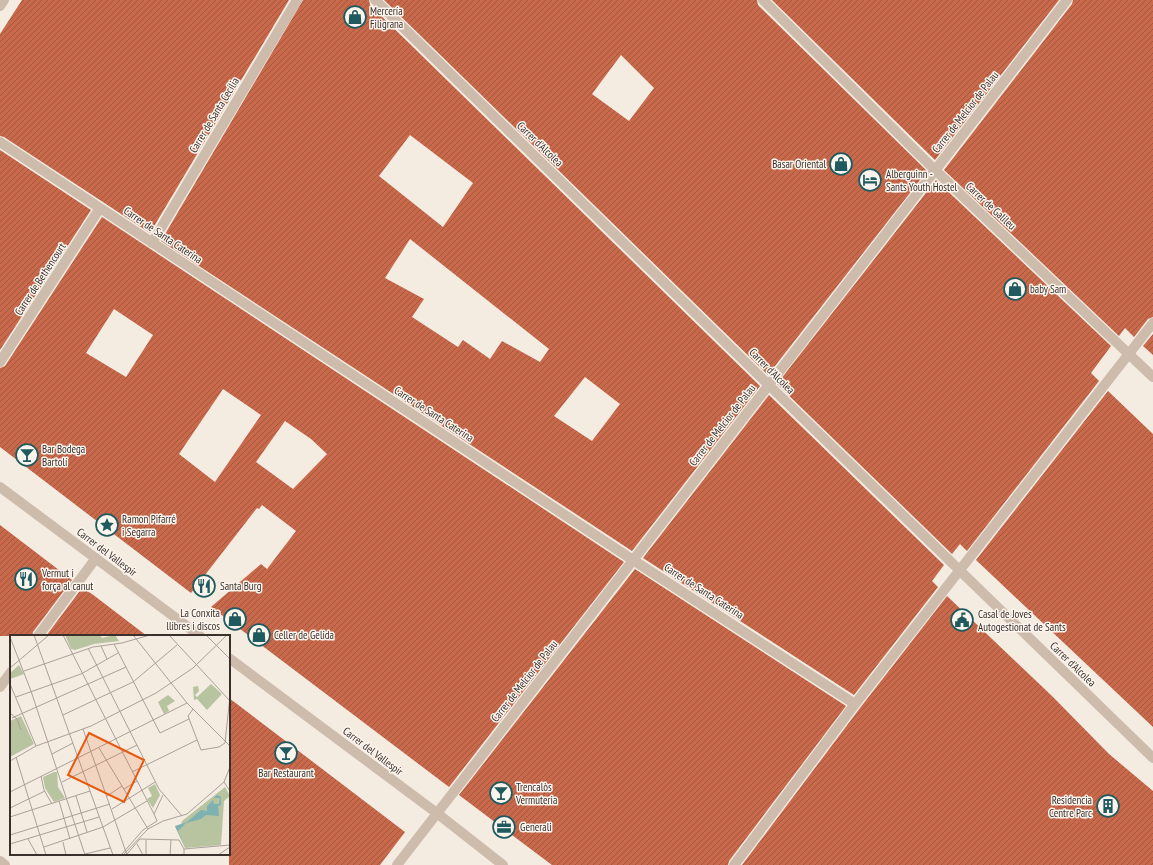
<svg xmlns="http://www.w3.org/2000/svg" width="1153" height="865" font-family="'PT Sans Narrow',sans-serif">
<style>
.building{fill:url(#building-hatch);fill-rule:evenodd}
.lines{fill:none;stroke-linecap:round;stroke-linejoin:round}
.minor{stroke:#cdbbac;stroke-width:10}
.labels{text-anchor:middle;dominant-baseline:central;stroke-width:3;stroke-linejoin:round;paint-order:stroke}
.poi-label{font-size:11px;fill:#3b302b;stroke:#fbf5ee;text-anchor:start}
.street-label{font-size:11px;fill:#3b302b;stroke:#fbf5ee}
.inset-road{fill:none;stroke:#aaa098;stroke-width:1}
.view{fill:#e8590c;fill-opacity:0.15;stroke:#e8590c;stroke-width:2}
.inset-edge{fill:none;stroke:#3b302b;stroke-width:2}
</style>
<defs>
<pattern id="building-hatch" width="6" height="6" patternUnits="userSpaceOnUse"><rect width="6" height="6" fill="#c8694b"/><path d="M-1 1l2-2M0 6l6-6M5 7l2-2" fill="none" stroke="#a4573f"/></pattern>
</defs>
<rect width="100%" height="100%" fill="#f4ebe1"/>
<path class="building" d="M22,0H289L150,233L4,137L0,136V34Z
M303,0H369L370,5L760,386L632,551L161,241ZM410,135L473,183L443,227L379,176ZM410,239L549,349L540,362L502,341L490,359L463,340L458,347L412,317L424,299L385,278ZM585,377L620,404L592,441L554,416Z
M384,0H757L758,5L927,171L768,375ZM621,55L654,88L629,121L592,94Z
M772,0H1059L935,160Z
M1073,0H1153V317L1148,319L1134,337L1125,328L1119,336L944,170L1072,4Z
M0,150L91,210L0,350Z
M936,180L1111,346L1091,373L1099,381L967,551L960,544L952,554L777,384Z
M102,217L624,562L449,787L211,607L261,564L267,569L296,531L262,505L259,509L257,508L191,593L0,447V368L5,366ZM114,309L153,335L126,377L86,353ZM223,389L261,415L215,482L179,454ZM285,421L311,439L327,454L293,489L256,462Z
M1153,334V355L1143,346Z
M1108,391L1153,434V727L976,560Z
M769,395L944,565L932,581L938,587L854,695L643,558Z
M0,525L72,580L33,632L32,636H0Z
M635,569L846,706L729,861L728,865H552L459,795Z
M82,588L92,594L147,636H46Z
M947,596L1053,697L1109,754L1153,791V865H742L860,708Z
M229,698L405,832L380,865H229Z"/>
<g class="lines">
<path class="minor" d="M375,0L778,394L1153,758
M763,0L935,170L1153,377
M0,6L4,0
M0,142L633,560L855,704
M152,243L297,0
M0,362L100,208
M0,487L200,636
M38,636L96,558
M229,658L438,814L503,865
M0,687L11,672
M0,861L5,865
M397,865L1067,0
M734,865L855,704L1153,323"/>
</g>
<defs>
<g id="shop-ring" transform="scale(1.15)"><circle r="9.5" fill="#fbf5ee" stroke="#1f5a5e" stroke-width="1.5"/><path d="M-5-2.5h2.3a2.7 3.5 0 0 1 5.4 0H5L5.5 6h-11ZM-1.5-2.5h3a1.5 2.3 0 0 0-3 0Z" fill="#1f5a5e"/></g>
<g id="hotel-ring" transform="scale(1.15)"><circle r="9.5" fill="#fbf5ee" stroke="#1f5a5e" stroke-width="1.5"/><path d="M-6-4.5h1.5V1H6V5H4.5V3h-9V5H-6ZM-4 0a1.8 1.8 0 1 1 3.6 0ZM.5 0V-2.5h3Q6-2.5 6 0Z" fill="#1f5a5e"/></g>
<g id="bar-ring" transform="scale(1.15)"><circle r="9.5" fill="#fbf5ee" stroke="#1f5a5e" stroke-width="1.5"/><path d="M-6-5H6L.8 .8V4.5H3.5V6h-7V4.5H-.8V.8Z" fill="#1f5a5e"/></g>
<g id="sight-ring" transform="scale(1.15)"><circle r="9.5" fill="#fbf5ee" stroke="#1f5a5e" stroke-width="1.5"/><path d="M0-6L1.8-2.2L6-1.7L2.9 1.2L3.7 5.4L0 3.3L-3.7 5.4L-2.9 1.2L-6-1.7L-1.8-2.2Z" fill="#1f5a5e"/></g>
<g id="restaurant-ring" transform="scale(1.15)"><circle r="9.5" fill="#fbf5ee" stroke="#1f5a5e" stroke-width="1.5"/><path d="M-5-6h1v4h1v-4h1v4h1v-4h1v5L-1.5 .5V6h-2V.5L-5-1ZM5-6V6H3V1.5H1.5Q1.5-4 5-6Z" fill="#1f5a5e"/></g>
<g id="civic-ring" transform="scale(1.15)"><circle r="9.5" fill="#fbf5ee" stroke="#1f5a5e" stroke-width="1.5"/><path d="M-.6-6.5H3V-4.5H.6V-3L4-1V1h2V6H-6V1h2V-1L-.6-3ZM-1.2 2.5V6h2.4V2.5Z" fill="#1f5a5e"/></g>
<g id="building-ring" transform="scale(1.15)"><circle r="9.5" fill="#fbf5ee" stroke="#1f5a5e" stroke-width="1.5"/><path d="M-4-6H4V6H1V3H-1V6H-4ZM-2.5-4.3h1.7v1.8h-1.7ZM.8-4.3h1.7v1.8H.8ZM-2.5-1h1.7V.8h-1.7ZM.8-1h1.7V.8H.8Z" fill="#1f5a5e"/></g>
<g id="office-ring" transform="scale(1.15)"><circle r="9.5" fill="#fbf5ee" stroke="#1f5a5e" stroke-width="1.5"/><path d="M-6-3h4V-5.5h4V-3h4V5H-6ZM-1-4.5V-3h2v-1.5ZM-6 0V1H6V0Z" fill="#1f5a5e"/></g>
</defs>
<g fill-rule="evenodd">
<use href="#shop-ring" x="355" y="17"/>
<use href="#shop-ring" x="841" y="164"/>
<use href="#hotel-ring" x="870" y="180"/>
<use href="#shop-ring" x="1015" y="289"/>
<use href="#bar-ring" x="27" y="455"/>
<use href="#sight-ring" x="107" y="525"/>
<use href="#restaurant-ring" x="26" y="579"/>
<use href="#restaurant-ring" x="204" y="586"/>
<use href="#shop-ring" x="235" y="619"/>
<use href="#civic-ring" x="962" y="620"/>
<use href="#shop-ring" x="259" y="635"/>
<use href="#bar-ring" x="286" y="753"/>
<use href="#bar-ring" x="501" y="793"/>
<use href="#building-ring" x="1108" y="806"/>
<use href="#office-ring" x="504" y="827"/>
</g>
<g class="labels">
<g class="poi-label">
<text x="370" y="11">Mercería<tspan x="370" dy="13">Filigrana</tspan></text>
<text x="826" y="164" text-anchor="end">Basar Oriental</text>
<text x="886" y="174">Alberguinn -<tspan x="886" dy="13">Sants Youth Hostel</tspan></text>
<text x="1030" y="289">baby Sam</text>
<text x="42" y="449">Bar Bodega<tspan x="42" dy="13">Bartolí</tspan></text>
<text x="122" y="519">Ramon Pifarré<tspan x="122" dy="13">i Segarra</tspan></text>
<text x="42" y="573">Vermut i<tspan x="42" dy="13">força al canut</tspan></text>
<text x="220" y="586">Santa Burg</text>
<text x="220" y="613" text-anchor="end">La Conxita<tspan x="220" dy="13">llibres i discos</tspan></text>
<text x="978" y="614">Casal de Joves<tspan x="978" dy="13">Autogestionat de Sants</tspan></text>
<text x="274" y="635">Celler de Gelida</text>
<text x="286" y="773" text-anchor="middle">Bar Restaurant</text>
<text x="516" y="787">Trencalòs<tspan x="516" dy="13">Vermuteria</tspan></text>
<text x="1092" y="800" text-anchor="end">Residencia<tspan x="1092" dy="13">Centre Parc</tspan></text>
<text x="520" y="827">Generali</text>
</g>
<g class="street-label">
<text transform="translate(965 112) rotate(-52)">Carrer de Melcior de Palau</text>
<text transform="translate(214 115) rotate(-59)">Carrer de Santa Cecília</text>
<text transform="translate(540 144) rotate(44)">Carrer d'Alcolea</text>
<text transform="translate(991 206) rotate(43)">Carrer de Galileu</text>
<text transform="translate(163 235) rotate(34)">Carrer de Santa Caterina</text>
<text transform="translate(40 279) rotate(-57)">Carrer de Bethencourt</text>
<text transform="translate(772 371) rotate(45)">Carrer d'Alcolea</text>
<text transform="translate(434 414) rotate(33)">Carrer de Santa Caterina</text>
<text transform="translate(722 425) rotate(-52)">Carrer de Melcior de Palau</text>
<text transform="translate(107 552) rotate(37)">Carrer del Vallespir</text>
<text transform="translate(704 591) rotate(33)">Carrer de Santa Caterina</text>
<text transform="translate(1073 664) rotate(44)">Carrer d'Alcolea</text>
<text transform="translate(524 681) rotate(-52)">Carrer de Melcior de Palau</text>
<text transform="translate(373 751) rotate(37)">Carrer del Vallespir</text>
</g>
</g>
<g transform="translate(10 635)">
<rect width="220" height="220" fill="#f4ebe1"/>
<path d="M61,0H90L92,3L105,0L109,6L84,9L65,15L61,14L55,0ZM9,30L14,39L0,44V38ZM201,49L212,59L197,75L187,64L184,65L183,52L188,51L189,56L185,60L187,62ZM158,60L165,66L157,71L159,76L154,79L148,67ZM11,81L24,109L0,122V86ZM44,137H47L48,152L55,163L44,167L35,153L33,142ZM145,149L150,160L143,173L137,164L142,161L138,153ZM215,152L220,161L214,166L211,210L175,213L165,191H171L172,186Z" fill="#b8c4a0"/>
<path d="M207,160L211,162V170L208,171L209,181L196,180L191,184L176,188L168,196L175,213L165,191L177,187L191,175L197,176V171L203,165L204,169H209L210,163H204Z" fill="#7fb0b2"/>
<path class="inset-road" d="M24,0L103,220M53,0L144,179M123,0L177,68L220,111M159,0L220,66M196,0L220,24M0,2L21,56L75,220M104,9L150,98L179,84M91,11L97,24M78,13L149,154L172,181M0,33L39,0M14,36L83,12L112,8L140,0M0,49L26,111M6,62L71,39L108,18M183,74L178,81L191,115L209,112L215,108M0,78L7,84L11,95M53,80L123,47L167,10M2,83L116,32M73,94L117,220M215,108L220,61M89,113L138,194M42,119L63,108M6,122L36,220M0,126L26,111L81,91L146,58L183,33L217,0M220,132L214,147L220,156M122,137L187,105M31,141L34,155L42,169M52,147L127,110M114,154L127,146M0,157L177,68M66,161L77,197M97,161L112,151M49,166L60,204M0,173L35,156M102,174L145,147M0,182L80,156M147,186L144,179L153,160M0,200L100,169M18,204L27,220M53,207L56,220M0,209L89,182M127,209L133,220M34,212L93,192L137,166M174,214L220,210M75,219L100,213M117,219L130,204L169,205L174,214V220M111,220L133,195L147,186M113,220L138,194L153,186L177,179L214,147M136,220V205M160,220L161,205M208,220L220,212"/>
<path class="view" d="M79,98L134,125L114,167L58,140Z"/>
<rect width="220" height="220" class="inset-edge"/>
</g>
</svg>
